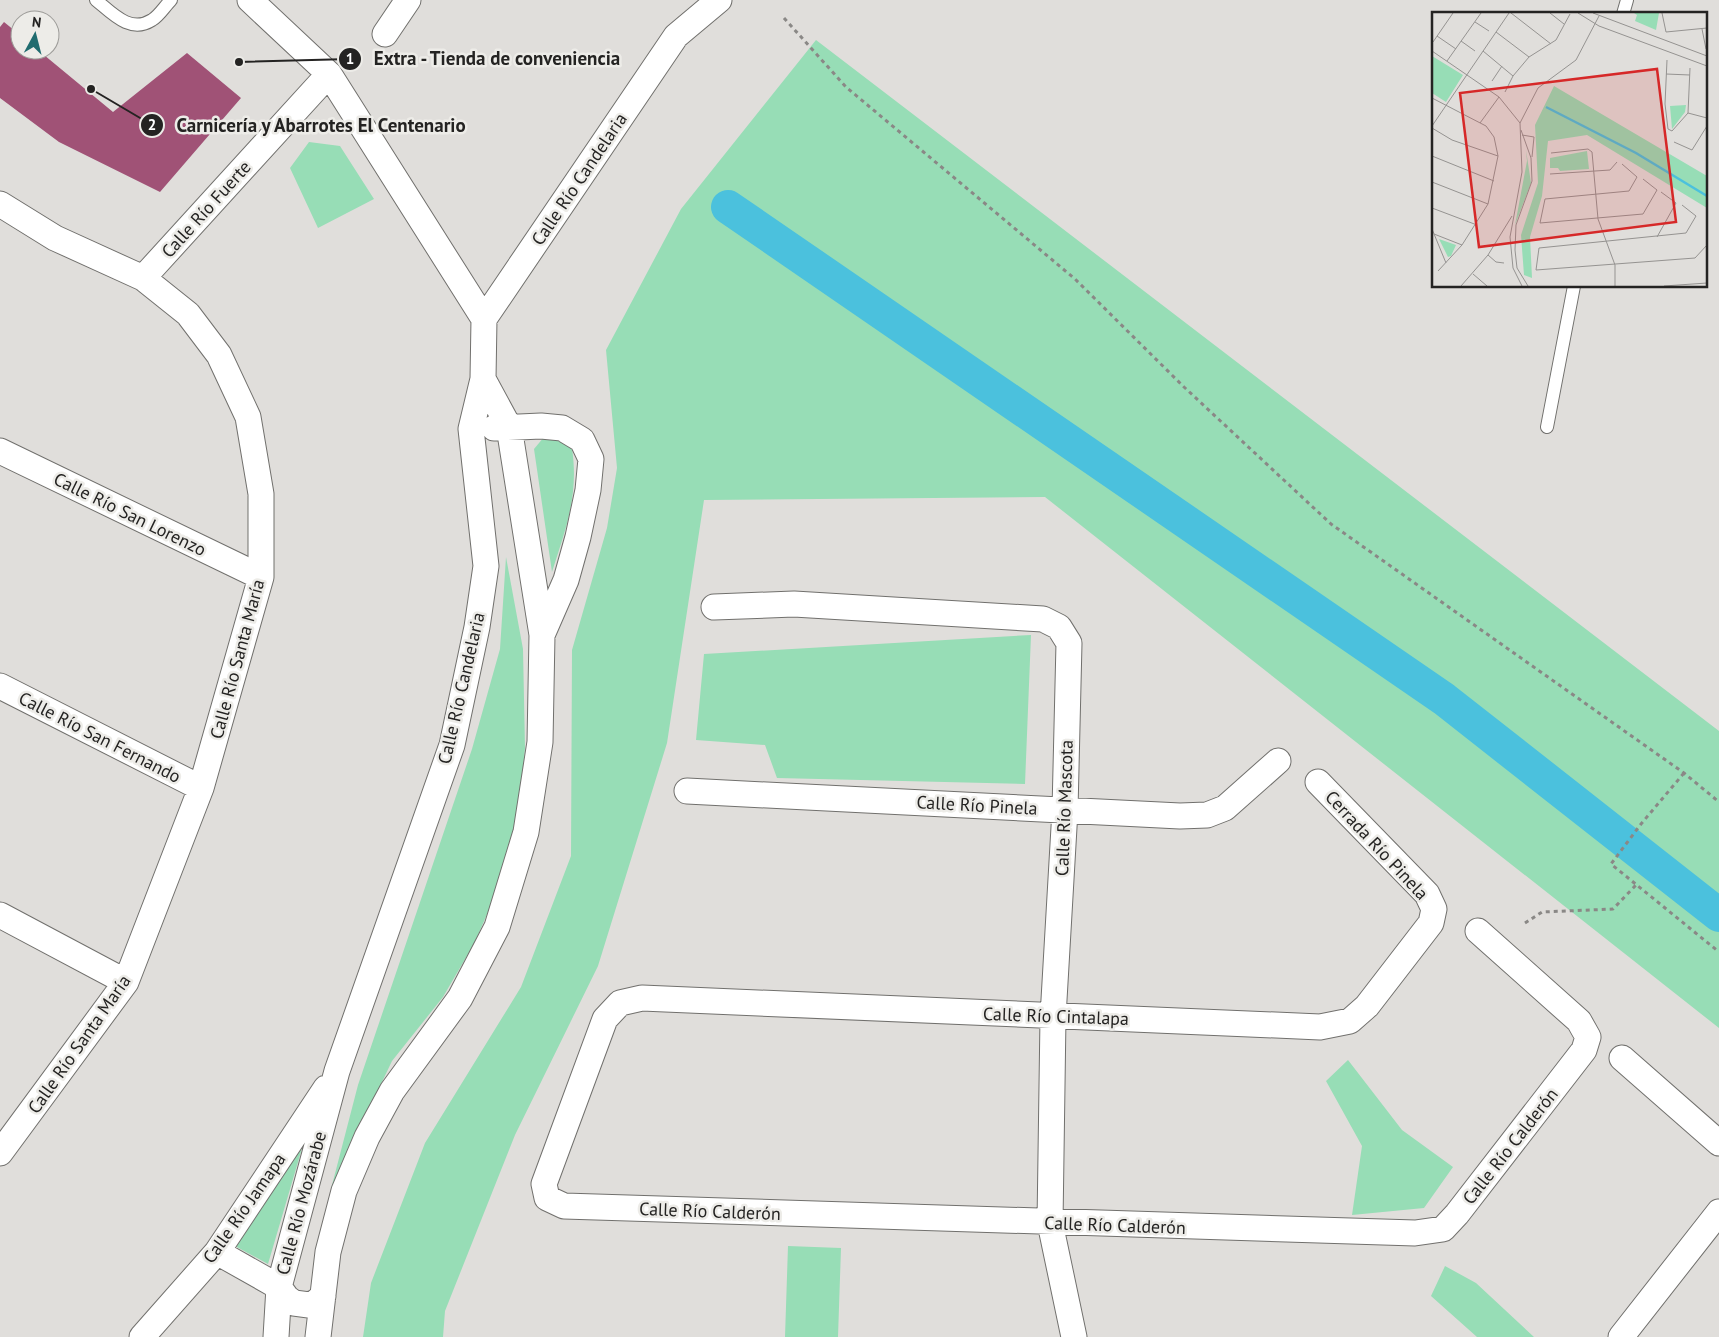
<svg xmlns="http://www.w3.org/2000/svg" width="1719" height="1337" font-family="'PT Sans',sans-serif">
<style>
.green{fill:#97ddb6}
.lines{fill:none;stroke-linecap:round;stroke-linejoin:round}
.canal{stroke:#4bc1dd;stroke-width:34}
.building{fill:#a05276}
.lane-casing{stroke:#71706d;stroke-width:14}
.street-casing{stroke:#71706d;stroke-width:27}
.path{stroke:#8a8886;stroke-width:3;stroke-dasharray:4 4;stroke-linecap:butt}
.lane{stroke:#fff;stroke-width:12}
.street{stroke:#fff;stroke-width:25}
.labels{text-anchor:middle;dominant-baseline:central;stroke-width:5;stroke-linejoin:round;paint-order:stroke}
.street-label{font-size:18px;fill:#242322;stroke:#edece8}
.inset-river{fill:none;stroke:#4bc1dd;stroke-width:2.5}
.inset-road{fill:none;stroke:#959391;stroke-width:1}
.view{fill:#d62828;fill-opacity:0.15;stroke:#d62828;stroke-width:2.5}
.inset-edge{fill:none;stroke:#242322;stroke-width:2.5}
.leader{fill:none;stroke:#242322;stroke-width:2}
.callout-dot{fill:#242322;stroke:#edece8;stroke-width:2}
.mark-label{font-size:15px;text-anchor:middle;font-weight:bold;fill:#fff}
.callout-label{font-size:19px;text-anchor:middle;font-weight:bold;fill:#242322;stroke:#edece8;stroke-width:5;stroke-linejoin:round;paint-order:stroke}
</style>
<rect width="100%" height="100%" fill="#e0dedb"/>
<path class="green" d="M816,40L1719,731V1028L1045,497L704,500L667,743L598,966L515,1135L445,1311L443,1337H363L371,1283L425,1143L521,987L571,856L572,650L607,528L617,468L606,350L681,209Z
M309,142L340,146L374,199L318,228L290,168Z
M544,437L561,439L572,448C579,495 566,528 552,572L534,449Z
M506,557L523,649L525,748L521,792L512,843L497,891L475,942L443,997L392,1061L331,1189L358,1085L472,749L500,649Z
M1031,635L1025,784L777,778L765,745L696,740L704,654Z
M1348,1060L1402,1130L1453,1167L1424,1208L1352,1215L1362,1146L1326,1081Z
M303,1145L268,1264L235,1246Z
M788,1246L841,1248L838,1337H785Z
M1445,1266L1476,1283L1534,1337H1477L1431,1296Z"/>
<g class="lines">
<path class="canal" d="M728,207L1444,699L1719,915"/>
</g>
<path class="building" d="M4,22L20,35V50H38L113,112L187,53L241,98L160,192L59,142L0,98V27Z"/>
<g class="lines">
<g class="lane-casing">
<path id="lane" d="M96,0C112,13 130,34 152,20C159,16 165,6 171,0
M1623,14L1627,0
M1547,427L1574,286"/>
</g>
<g class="street-casing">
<path id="street" d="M250,0L329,74L484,319
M385,34L408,0
M0,204L55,238L143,278L188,314L219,355L248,417L261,494V577L201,788L126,982L0,1153
M143,278L329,74
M494,428L541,426L562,428L582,440L591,459L588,490L578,537L566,580L542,635
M0,451L261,577
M714,607L794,604L1043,619L1059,627L1069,643L1065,810L1053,1017L1050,1223L1074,1337
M0,686L201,788
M1318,782L1427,894L1434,909L1431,923L1367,1006L1350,1021L1320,1027L642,998L620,1003L605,1019L544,1184L547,1198L564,1206L1415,1233L1443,1229L1457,1214L1584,1050L1588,1037L1579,1021L1478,931
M687,791L1180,816L1207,815L1225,808L1278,761
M0,915L126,982
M1622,1058L1719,1143
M217,1252L279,1287L287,1298L294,1303L309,1305L316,1302L323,1296
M142,1337L217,1252L326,1088
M276,1337L279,1287L337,1071L452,745L477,627L486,566L471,429L483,379L484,319L676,36L719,0
M318,1337L328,1252L344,1191L367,1137L392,1091L460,998L497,927L526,832L540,742L542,635L509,427L483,379
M1621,1337L1719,1212"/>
</g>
<path class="path" d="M784,18L846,87L1075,279L1184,387L1331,524L1684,773L1719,802
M1684,773L1641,824L1611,864L1719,952
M1525,923L1542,912L1613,909L1636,885"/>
<use href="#lane" class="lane"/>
<use href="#street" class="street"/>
</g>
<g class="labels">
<g class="street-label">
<text transform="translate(579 179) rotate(-56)">Calle Río Candelaria</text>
<text transform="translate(206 209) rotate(-48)">Calle Río Fuerte</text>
<text transform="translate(130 514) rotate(26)">Calle Río San Lorenzo</text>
<text transform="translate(237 659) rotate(-75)">Calle Río Santa María</text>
<text transform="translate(461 688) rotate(-77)">Calle Río Candelaria</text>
<text transform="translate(100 737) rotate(27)">Calle Río San Fernando</text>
<text transform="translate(977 805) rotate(3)">Calle Río Pinela</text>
<text transform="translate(1064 808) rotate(-88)">Calle Río Mascota</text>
<text transform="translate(1377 845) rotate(47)">Cerrada Río Pinela</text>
<text transform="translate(1056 1016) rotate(2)">Calle Río Cintalapa</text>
<text transform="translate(79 1044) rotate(-55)">Calle Río Santa María</text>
<text transform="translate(1510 1146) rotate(-52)">Calle Río Calderón</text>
<text transform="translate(301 1203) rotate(-75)">Calle Río Mozárabe</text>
<text transform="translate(244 1208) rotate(-55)">Calle Río Jamapa</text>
<text transform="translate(710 1211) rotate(2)">Calle Río Calderón</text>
<text transform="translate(1115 1225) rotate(2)">Calle Río Calderón</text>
</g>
</g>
<g transform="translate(1432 12)">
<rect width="275" height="275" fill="#e0dedb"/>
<path d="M202,1H227L224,18L203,9L205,3ZM0,44L31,63L14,90L0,81ZM122,74L275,164V196L155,123L116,129L110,184L98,225L100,266L92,263L89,223L106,171L103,113ZM254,93L253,100L240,117L238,94ZM94,138L99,171L83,213L95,149ZM155,139L157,157L128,159L126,156H118V146ZM7,227L24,233L19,244L16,245Z" fill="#97ddb6"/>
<path class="inset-river" d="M114,95L204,141L275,184"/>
<path class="inset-road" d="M79,1L119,32M118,1L132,12M146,1L167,14L275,54M161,1L275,44M230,1L234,20L275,16M43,10L57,19M270,17L274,37M64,20L97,45M5,24L24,37M29,29L43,39M1,30L21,1M0,39L67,85L88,111M51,39L81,64M235,48L233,92L236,117L240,119L256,101L258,56M15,49L49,1M234,62L258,63M60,69L70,54M73,80L81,64L97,45L124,28L138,2M0,86L54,114L62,125L66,144L56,192L30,233L6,259M256,101L275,106M48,111L67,85M0,114L77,1M0,116L20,128L66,144M89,118L99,146L100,169L84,213L83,238L85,256L96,274M90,123L102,125L100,145M242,130L260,138L275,114M119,141L156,137L160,140L166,207L183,253V274M0,144L62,169M190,152L205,165L197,179L113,187L108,211L211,202L225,178L211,167M118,162L178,158L185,150M0,170L56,192M250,193L264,204L254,221L107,236L104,258L263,246L275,233M0,196L45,213M0,217L14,251M2,222L30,233M225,225L244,191L229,180M56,243L64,250L72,251M41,262L55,274M29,274L56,243L80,204M90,274L81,256L78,225L90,160L88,111L106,76L144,48L167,4M232,274L275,271"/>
<path class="view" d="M225,57L244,210L47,235L28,81Z"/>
<rect width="275" height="275" class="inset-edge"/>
</g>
<path class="leader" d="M239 62L350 59M91 89L152 125"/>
<g class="callout-dot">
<circle cx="239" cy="62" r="5"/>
<circle cx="91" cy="89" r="5"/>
<circle cx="350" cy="59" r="12"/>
<circle cx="152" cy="125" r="12"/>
</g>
<g class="mark-label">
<text x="350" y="64">1</text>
<text x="152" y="130">2</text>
</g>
<g class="callout-label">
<text x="497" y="65">Extra - Tienda de conveniencia</text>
<text x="321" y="132">Carnicería y Abarrotes El Centenario</text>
</g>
<g transform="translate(35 35) rotate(7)"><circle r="24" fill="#edece8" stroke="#9d9c99"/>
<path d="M0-4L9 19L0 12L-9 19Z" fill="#206c6f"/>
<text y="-8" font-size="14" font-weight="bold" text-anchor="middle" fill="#242322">N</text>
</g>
</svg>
